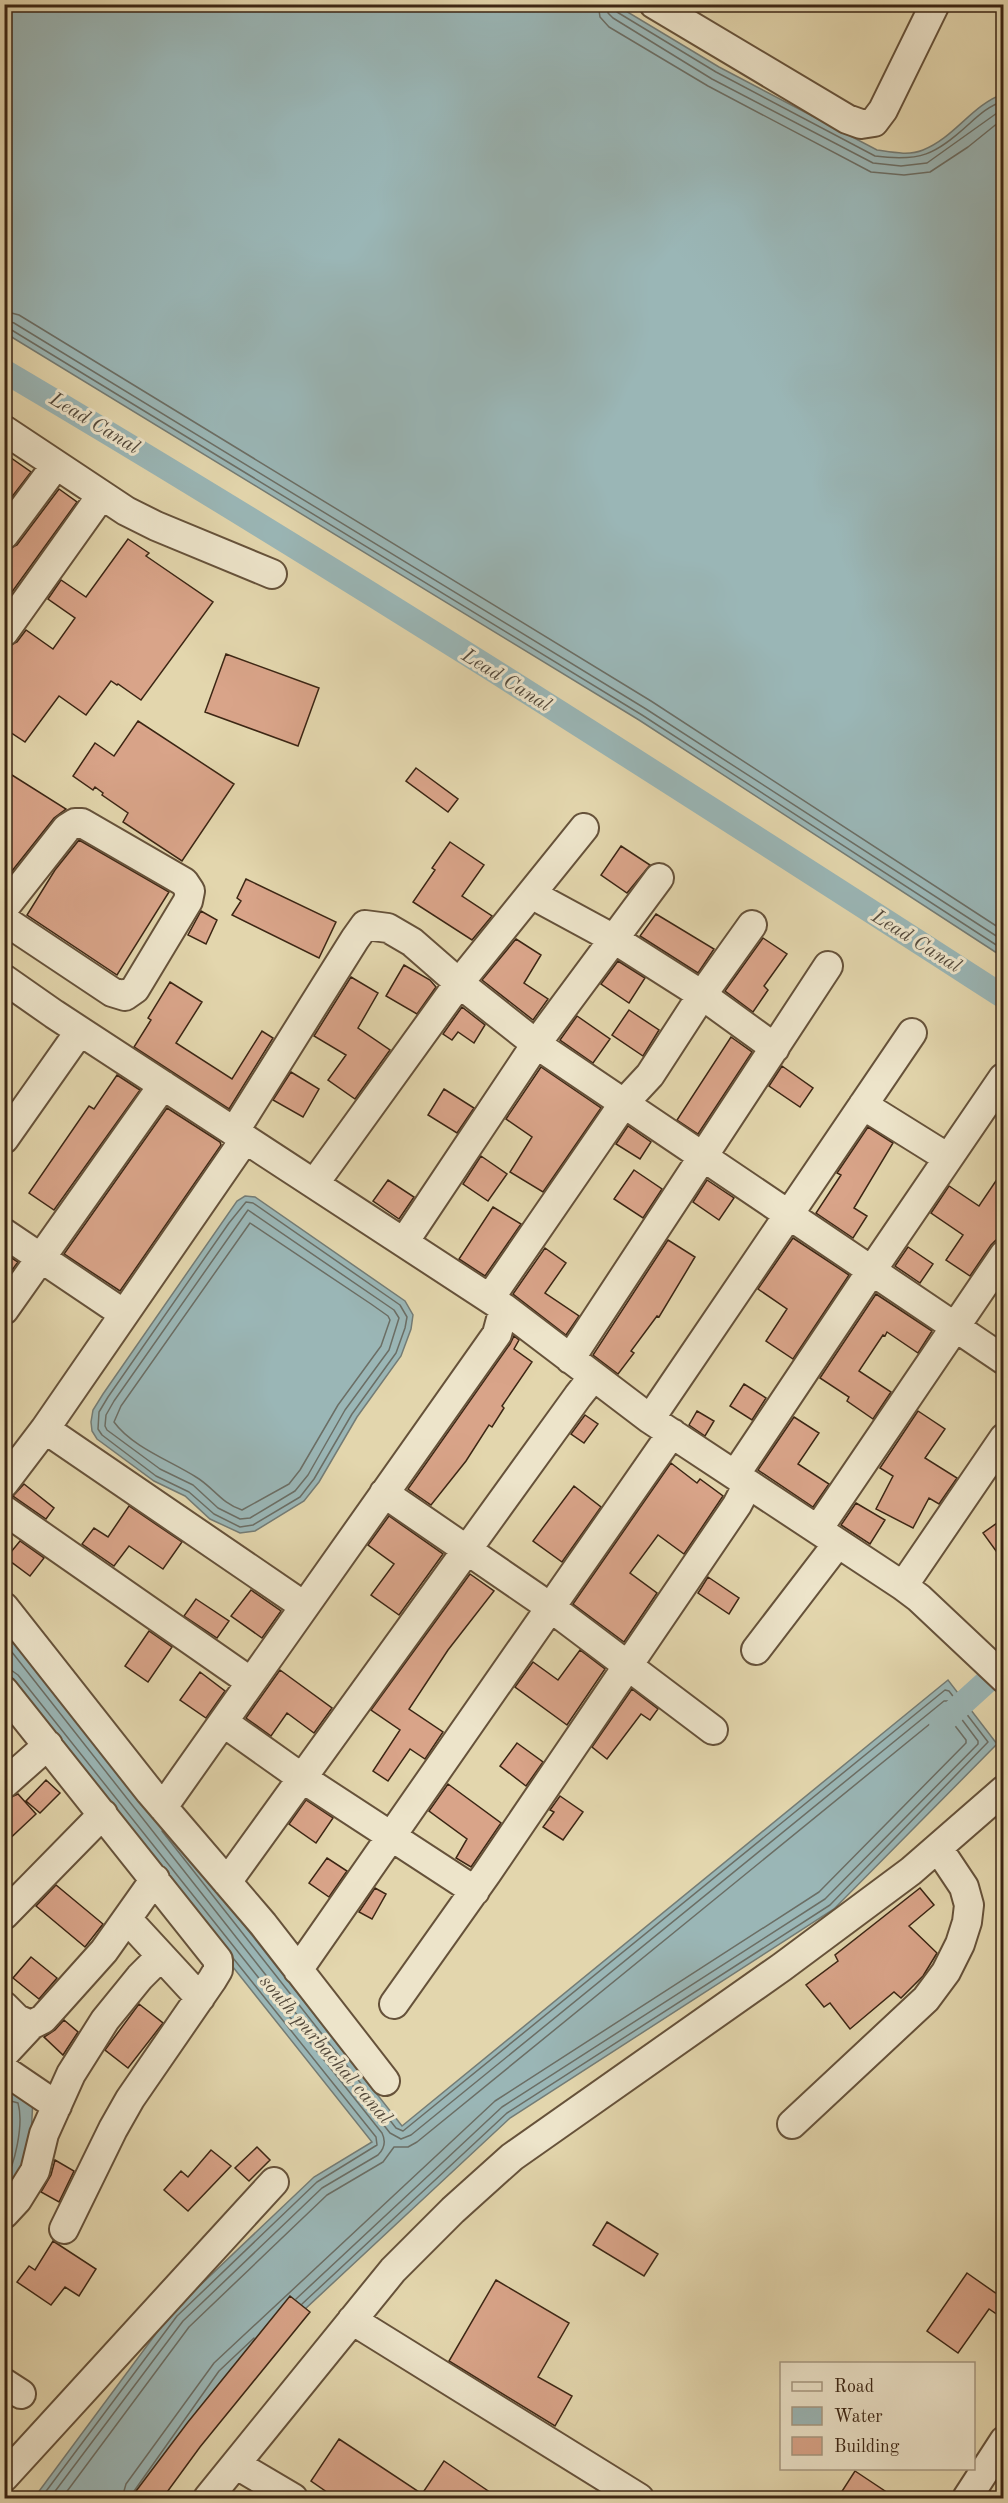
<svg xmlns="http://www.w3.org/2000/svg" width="1008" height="2503" font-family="'Old Standard TT',serif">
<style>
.water{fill:#9ab6b6;stroke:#747c75;stroke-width:1.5}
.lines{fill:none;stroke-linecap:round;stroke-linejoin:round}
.shore{stroke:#6b6e65;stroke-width:1.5}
.canal{stroke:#9ab6b6;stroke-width:24}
.building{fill:#d9a489;stroke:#3c2614;stroke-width:1.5}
.minor-casing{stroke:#66523a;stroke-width:32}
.minor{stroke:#ede4ca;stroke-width:28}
.labels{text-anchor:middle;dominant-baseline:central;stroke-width:6;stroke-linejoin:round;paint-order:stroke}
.water-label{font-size:20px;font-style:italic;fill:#544a3c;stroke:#ede4ca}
</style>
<rect width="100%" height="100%" fill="#e3d6ad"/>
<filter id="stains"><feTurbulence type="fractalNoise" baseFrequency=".00333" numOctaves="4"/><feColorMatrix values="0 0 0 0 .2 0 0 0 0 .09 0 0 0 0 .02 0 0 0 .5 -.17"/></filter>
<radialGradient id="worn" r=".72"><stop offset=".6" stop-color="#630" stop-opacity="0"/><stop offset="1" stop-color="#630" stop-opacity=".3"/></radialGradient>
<path class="water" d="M4,5H616L719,67L877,150C891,152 909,156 923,150C954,138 972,105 1003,94V957L639,720L5,333Z
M245,1196L255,1197L405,1301L413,1315L411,1329L401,1356L357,1417L319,1482L304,1501L255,1531L240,1533L210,1519L185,1496L154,1481L97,1439L92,1431L91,1422L93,1410L103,1394L237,1201Z
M4,1620L402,2126L948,1680L997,1744L834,1909L510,2118L230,2379L143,2498H34L172,2312L314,2177L372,2142L5,1680Z
M5,2086L33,2098L30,2156L5,2206Z"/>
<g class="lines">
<path class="shore" d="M598,4L600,17L609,27L708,86L871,172L904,175L930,172L968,147L1004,118
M607,4L608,13L613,18L712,79L873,163L901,166L927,163L1004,108
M614,4L617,12L716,72L875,156C920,162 935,155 969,124C979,115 990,105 1004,101
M4,311L19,315L651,701L1004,931
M4,320L14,323L646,709L1004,941
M4,328L10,329L642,715L1004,950
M246,1202L253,1203L400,1305L407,1317L405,1328L396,1353L352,1414L314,1479L300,1497L253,1525L240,1527L214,1514L189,1492L156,1476L102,1435L98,1429L99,1412L108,1397L229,1223Z
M248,1210L394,1310L399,1318L389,1350L345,1410L308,1475L295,1491L250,1518L240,1519L218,1508L193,1485L160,1469L107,1430L105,1426L106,1415L114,1401Z
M250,1223L371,1304L388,1316L390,1320L381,1346L338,1405L300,1470L289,1484L242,1510C222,1504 213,1487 196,1477C171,1461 132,1447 114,1422L121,1406Z
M4,1642L390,2133L401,2139L411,2135L944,1701H948L978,1741V1744L825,1899L502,2107L296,2299
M4,1669L11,1670L18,1675L382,2133C386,2141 385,2148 378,2155L322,2188L183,2321L50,2498
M162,1831L396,2128L403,2131L945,1690L949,1691L988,1742L830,1905L507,2113L302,2304
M4,2099L18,2103C24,2124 15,2165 4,2183
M132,2494L219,2371L254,2338
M41,2498L177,2316L317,2182L377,2145L376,2137L233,1958
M62,2498L189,2327L327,2195L383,2162L394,2147H408L417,2142L942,1714H946L966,1740V1743L819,1892L495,2101L214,2363L126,2484L122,2498"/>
<path class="canal" d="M4,371C343,571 673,784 1004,997
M941,1723L1004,1666"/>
</g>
<path class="building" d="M4,453L31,472L8,502L4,499Z
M59,489L77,502L4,603V551L17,545Z
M128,539L149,553L146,556L213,602L141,700L118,684L117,685L111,681L86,715L59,696L25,742L4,728V648L17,642L26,630L53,649L75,618L48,599L61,580L86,597Z
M226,654L319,688L298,746L205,712Z
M138,721L234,784L182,861L123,822L128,813L102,795L103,793L95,787L93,790L73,776L95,743L114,756Z
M416,768L458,799L448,812L406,781Z
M4,770L66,809L54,818L4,881Z
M79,840L169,892L117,975L27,915L55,870Z
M450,842L484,865L462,896L492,916L472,940L413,902L435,870L432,868Z
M621,846L650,865L627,893L601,875Z
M246,879L336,922L319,958L232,915L241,901L237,898Z
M201,911L217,920L206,944L188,935Z
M656,914L714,949L698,973L640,936Z
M763,938L787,954L764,986L768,990L753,1012L725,991Z
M516,939L541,955L524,983L548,999L533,1020L482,980Z
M618,961L645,978L629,1003L601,984Z
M404,965L430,980L436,987L417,1014L386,996Z
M351,977L378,993L358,1028L390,1050L355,1099L328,1080L346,1055L314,1036Z
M170,982L202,1002L176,1043L232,1079L262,1031L273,1038L229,1109L134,1047L151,1020L148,1018Z
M462,1007L485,1025L474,1043L458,1032L452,1040L443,1034Z
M629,1010L659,1030L643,1056L612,1035Z
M577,1016L610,1039L593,1063L560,1040Z
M731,1037L752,1052L698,1134L677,1120Z
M782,1066L813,1088L800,1107L769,1086Z
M541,1067L601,1108L543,1192L510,1172L532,1137L506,1119Z
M291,1072L319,1089L303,1117L273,1100Z
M117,1075L140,1090L54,1210L29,1193L89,1106L94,1109Z
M444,1089L474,1108L457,1133L428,1115Z
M167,1108L220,1142L221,1145L120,1291L64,1254Z
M628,1126L651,1142L640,1159L616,1144Z
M868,1127L893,1143L854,1208L867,1216L853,1238L816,1213L841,1175L837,1173Z
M481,1156L507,1174L488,1201L463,1184Z
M1004,1169V1239L996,1240L991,1245L970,1276L946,1260L963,1235L931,1213L949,1186L979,1206Z
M634,1170L662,1189L643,1218L614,1199Z
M388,1180L414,1197L399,1219L373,1201Z
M707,1180L734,1198L719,1220L693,1202Z
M493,1207L521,1224L485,1276L459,1259Z
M793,1238L849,1275L793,1359L766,1341L787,1309L758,1289Z
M668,1240L695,1257L659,1317L657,1316L631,1351L634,1353L618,1374L593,1355Z
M908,1247L933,1264L920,1283L895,1266Z
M545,1248L566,1263L545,1293L579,1316L566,1335L513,1294Z
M4,1253L18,1262L4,1281Z
M876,1294L932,1331L918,1353L887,1332L885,1336L883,1335L859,1371L891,1392L873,1419L847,1401L849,1397L820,1378Z
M514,1336L519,1340L514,1349L532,1362L502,1406L504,1408L492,1427L489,1425L466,1461L431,1505L408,1489L510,1344Z
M744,1384L766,1398L752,1420L730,1406Z
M697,1411L714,1421L705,1436L689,1425Z
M918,1411L945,1429L925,1458L957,1478L939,1504L929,1498L913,1528L876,1509L893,1476L880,1468Z
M585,1415L598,1424L584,1443L571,1434Z
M794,1417L819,1433L798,1464L829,1484L813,1507L758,1470Z
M671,1463L697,1483L700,1479L723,1496L684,1554L658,1535L630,1573L657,1593L624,1642L573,1604Z
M24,1484L54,1508L46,1519L13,1496Z
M574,1486L601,1507L562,1562L533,1541Z
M856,1503L885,1520L870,1544L841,1525Z
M129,1506L182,1542L163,1569L129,1546L114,1566L82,1544L94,1528L108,1537Z
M389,1516L443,1554L399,1615L371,1595L394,1564L368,1545Z
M1004,1518V1562L983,1533Z
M20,1541L44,1558L30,1576L6,1558Z
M470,1574L494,1591L448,1650L409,1709L443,1732L425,1759L410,1749L388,1781L373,1771L400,1730L371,1710Z
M708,1577L739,1598L729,1614L698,1593Z
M251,1590L281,1611L262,1638L231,1616Z
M196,1599L229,1621L217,1638L184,1616Z
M149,1631L172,1647L148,1682L125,1666Z
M580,1650L605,1669L567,1725L515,1687L533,1662L558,1680Z
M280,1670L332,1708L314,1733L287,1713L271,1736L246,1718Z
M200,1672L225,1691L206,1718L180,1700Z
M632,1689L658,1709L650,1720L641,1714L607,1759L592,1747Z
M517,1743L543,1762L526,1786L500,1766Z
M46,1780L60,1793L40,1813L26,1801Z
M448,1784L501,1823L471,1867L456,1858L467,1839L429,1811Z
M18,1794L36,1814L4,1844V1800Z
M560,1796L583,1812L563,1840L543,1827L554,1812L550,1810Z
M306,1800L333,1818L316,1843L289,1824Z
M327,1858L347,1871L329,1897L309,1883Z
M56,1885L103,1924L85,1947L36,1906Z
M375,1888L386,1894L372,1919L359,1912Z
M920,1888L934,1905L909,1926L937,1953L923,1976L901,1998L894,1992L850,2029L830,2003L824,2007L806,1985L838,1961L835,1955Z
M31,1957L57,1978L39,1999L13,1978Z
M139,2004L163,2023L128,2068L105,2050Z
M64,2020L78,2032L63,2055L44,2037L55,2030Z
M257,2147L270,2160L249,2181L235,2168Z
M211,2150L231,2166L188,2211L164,2190L181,2171L188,2177Z
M55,2160L74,2171L59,2202L41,2192L51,2175Z
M607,2222L658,2254L644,2276L593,2245Z
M53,2241L96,2269L79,2296L65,2287L51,2305L17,2282L29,2266L35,2270Z
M967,2273L1004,2299V2319L989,2309L958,2353L927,2331Z
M496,2280L569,2323L538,2377L572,2396L555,2426L449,2361Z
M290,2296L310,2312L200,2447L162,2499H130L188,2422Z
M339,2439L422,2494L444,2461L500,2499H337L311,2481Z
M855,2471L897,2499H837Z"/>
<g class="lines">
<g class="minor-casing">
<path id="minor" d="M654,4L847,119L861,124L874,122L883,110L935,4
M4,430L126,511L156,526L272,574
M4,535L56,465
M4,632L101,496
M531,894L614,939L702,995L775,1048
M4,908L67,828L75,823H82L184,882L190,891L188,901L135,989L125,996L112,992L4,920
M4,979L54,1014L504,1308L650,1419L903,1586L919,1598L1004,1678
M863,1105L948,1158
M234,1132L355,939L365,925L388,928L412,942L459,983L536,1044L1004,1360
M4,1139L80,1031
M314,1184L459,983L584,828
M4,1233L124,1314
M404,1242L536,1044L659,878
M490,1298L624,1103L650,1075L702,995L752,925
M4,1310L163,1085
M570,1359L828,966
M650,1419L912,1033
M45,1429L304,1606
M735,1475L872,1270L1003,1078
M4,1483L45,1429L245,1139
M384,1493L550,1607L713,1730
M4,1510L251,1682
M818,1529L1004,1255
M903,1586L1004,1438
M4,1607L150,1792L263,1924L385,2081
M756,1650L838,1543
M4,1691L218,1960V1970L212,1980L130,2099L113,2129L64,2229
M223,1722L302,1778L475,1891
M4,1784L48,1745
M163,1807L497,1334L504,1308
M227,1882L578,1396L593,1377
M4,1915L103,1814
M128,1920L200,1998
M298,1970L672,1433
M394,2004L487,1873L737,1505L748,1484
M4,2006L17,2019L31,2025L43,2019L104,1951L155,1879
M4,2054L31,2025
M4,2070L57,2106
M792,2124L926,1999L946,1972L960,1944L967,1922L969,1905L964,1887L938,1848
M4,2214L17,2200L35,2171L44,2134L71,2074L105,2020L140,1977L161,1956
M352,2320L639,2498
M4,2383L21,2394
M237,2465L293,2498
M4,2477L274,2182
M208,2498L393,2270L453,2210L512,2157L782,1967L911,1871L1004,1790
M967,2498L1004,2441"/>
</g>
<use href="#minor" class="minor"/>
</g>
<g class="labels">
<g class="water-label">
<text transform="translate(94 424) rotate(31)">Lead Canal</text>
<text transform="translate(506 681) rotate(32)">Lead Canal</text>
<text transform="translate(916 942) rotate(32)">Lead Canal</text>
<text transform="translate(325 2050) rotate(49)">south purbachal canal</text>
</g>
</g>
<rect width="1008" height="2503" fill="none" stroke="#e3d6ad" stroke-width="24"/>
<rect x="6" y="6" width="996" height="2491" fill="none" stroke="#3c2614" stroke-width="3"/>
<rect x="12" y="12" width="984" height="2479" fill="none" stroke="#3c2614" stroke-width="1.5"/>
<rect x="780" y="2362" width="195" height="108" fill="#ede4ca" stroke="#a69881" stroke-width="1.5"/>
<rect x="792" y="2382" width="30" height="9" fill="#ede4ca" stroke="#a69881" stroke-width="1.5"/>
<text x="834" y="2392" font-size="18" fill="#3c2614">Road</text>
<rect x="792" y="2407" width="30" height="18" fill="#9ab6b6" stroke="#a69881" stroke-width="1.5"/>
<text x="834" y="2422" font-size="18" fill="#3c2614">Water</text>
<rect x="792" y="2437" width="30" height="18" fill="#d9a489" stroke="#a69881" stroke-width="1.5"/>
<text x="834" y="2452" font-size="18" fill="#3c2614">Building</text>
<rect width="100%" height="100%" filter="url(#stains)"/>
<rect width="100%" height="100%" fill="url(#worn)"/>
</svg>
